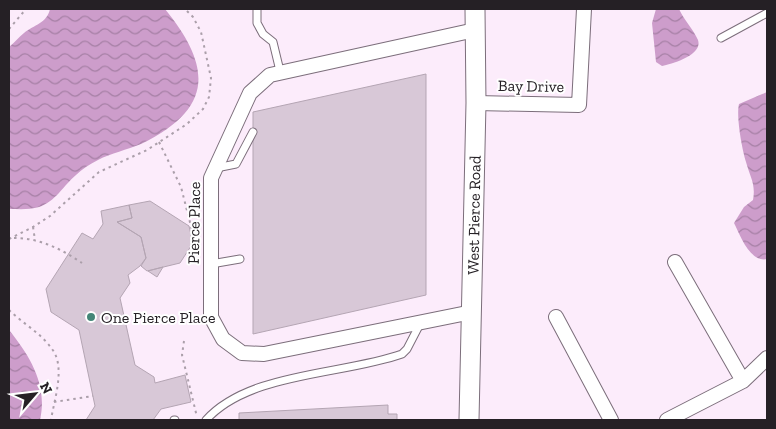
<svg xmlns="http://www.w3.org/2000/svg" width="776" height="429" font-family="'Zilla Slab',serif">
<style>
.water{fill:url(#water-waves)}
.building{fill:#d8c8d7;stroke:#b4a5b3}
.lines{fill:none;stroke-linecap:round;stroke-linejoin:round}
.lane-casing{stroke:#7c6e7b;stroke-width:9}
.street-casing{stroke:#7c6e7b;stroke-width:16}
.secondary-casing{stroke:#7c6e7b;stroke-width:21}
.path{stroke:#ab9faa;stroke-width:2;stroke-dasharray:2.5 4;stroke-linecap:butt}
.lane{stroke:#fff;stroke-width:7}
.street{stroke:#fff;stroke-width:14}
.secondary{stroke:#fff;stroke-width:19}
.poi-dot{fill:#448678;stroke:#fff;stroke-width:2}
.labels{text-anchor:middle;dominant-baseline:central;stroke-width:4;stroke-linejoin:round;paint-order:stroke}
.street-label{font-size:16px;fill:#252025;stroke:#fff}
.poi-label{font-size:16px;fill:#252025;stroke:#fff;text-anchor:start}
</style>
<defs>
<pattern id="water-waves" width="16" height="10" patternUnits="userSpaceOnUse" patternTransform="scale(1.25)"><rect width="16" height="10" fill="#cd9dcb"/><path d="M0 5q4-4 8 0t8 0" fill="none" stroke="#a680a5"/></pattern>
</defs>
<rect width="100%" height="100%" fill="#fcecfb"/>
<path class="water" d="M50,9H165C213,68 213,109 141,144C127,150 111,153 98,160C90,164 82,169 76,175C64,185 55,202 39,207C29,210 19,209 9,209V47C14,43 19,37 24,33C34,25 47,23 50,9Z
M656,9H679C684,20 693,29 698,40C703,55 672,64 662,66L656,62L652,23Z
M767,92V259C750,263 740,235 734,223L744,207L753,200C756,184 750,177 746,162C742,149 736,117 739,104Z
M9,330C30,356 48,385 40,420H9Z"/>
<path class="building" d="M426,74V295L253,334V112Z
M150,201L189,226L193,243L180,263L147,271L141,266L146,258L141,237L117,222L132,218L129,205Z
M129,205L132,218L117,222L141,237L146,258L140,266L128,275L130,283L120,298L135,365L154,377L155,383L185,375L191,402L161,409L153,420H86L95,406L79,330L51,312L46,289L82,233L93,239L103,224L101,211Z
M163,267L157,277L148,271Z
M388,405V414H397V420H239V413Z"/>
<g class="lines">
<g class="lane-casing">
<path id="lane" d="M257,9V23L263,34L273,42L280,71
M721,38L767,13
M216,168L236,164L253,132
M211,264L240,259
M174,420H175
M206,420C249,372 343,375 402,354L407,349L421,322"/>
</g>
<g class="street-casing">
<path id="street" d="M476,103L579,105L584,9
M675,262L743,381
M472,312L264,354L242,353L223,339L211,317V178L250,93L270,75L475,30
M556,317L611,420
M667,420L743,381L767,358"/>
</g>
<g class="secondary-casing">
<path id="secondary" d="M469,420L476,103L475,9"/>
</g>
<path class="path" d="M9,29L26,9
M159,142L181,187L197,250
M33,227L35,240
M14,238C40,238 61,249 82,263
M9,239L33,227L50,216L99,172L147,150L187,124L203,109L209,97L211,78L201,32L193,17L185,9
M9,310C22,323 41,333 52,349C66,367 54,400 51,420
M184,341L182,355L197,417
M54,402L93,396"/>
<use href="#lane" class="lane"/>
<use href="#street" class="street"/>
<use href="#secondary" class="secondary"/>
</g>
<circle class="poi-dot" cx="91" cy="317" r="5"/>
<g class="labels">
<g class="street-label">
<text transform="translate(531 86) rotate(1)">Bay Drive</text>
<text transform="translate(474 215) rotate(-89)">West Pierce Road</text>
<text transform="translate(194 223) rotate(-89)">Pierce Place</text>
</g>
<g class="poi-label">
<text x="101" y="317">One Pierce Place</text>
</g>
</g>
<rect width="776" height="429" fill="none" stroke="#252025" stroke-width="20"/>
<g transform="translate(35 394) rotate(62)" stroke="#ffffff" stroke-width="4" paint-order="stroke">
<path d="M0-4L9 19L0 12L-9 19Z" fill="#252025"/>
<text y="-8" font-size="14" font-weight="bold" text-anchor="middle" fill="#252025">N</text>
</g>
</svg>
